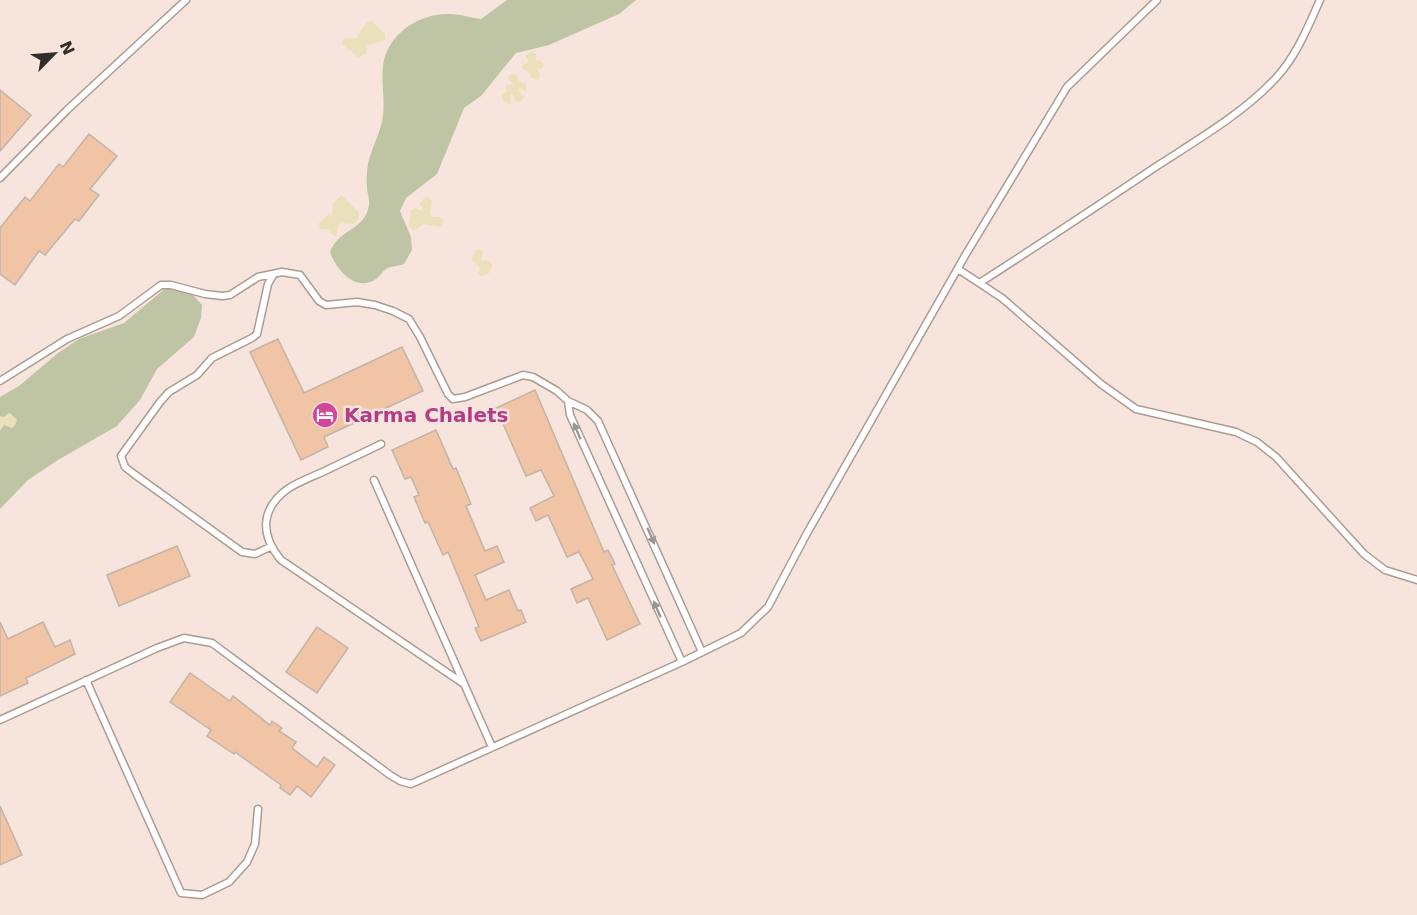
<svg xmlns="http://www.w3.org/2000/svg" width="1417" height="915" font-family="'DejaVu Sans',sans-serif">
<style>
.green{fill:#bfc4a5}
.sand{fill:#eae0bb}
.building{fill:#f0c4a4;stroke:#c2b3a9;stroke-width:1.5}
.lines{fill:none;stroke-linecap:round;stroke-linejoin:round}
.service-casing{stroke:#ac9b93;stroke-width:9}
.service{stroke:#fff;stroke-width:6}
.oneway{fill:#999694}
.labels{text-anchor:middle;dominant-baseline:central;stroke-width:5;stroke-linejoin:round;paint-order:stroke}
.hotel-label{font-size:20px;font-weight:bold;fill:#b23c85;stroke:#f7e5dd;text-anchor:start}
</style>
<rect width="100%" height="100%" fill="#f7e5dd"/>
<path class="green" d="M507,0H636L619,14L549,45L516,53L481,96L464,108L437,174L406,198L400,211L411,237L412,250L404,264C399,266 390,266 386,269C382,272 379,277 376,279C355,293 336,269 330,252C339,228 365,231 369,205C370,199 367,193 367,187C366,180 367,172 368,164C371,149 379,136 382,121C386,105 381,83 383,66C387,34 419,13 450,14C460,14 471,18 481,19Z
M168,286L192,294L202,305L201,318L194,337L157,369L140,400L117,426L58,460L28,480L0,509V397L19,386L58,353L79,339L124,323Z"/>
<path class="sand" d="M372,21L385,34V40L367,46L366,54L358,58C354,51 347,50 342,44L344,38H356L367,22Z
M532,52L536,53V60L541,61L544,65L542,68L537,69L540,75L538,80L531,78L530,73L522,68L524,64L529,62L525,55Z
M511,74L517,75L519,81L526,84V91L519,88L518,90L525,97L519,102L515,101L513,94L510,95L511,103L509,105L504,102L501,96L506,91L505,86L513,84L507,78Z
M341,195L359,212V218L354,224L342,223L338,226L337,236H334L328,230L320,229L319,223L328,215L332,216L333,203Z
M425,197H428L432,201L430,214L433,217H440L444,222L439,227L424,224L414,231L409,226L411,210L415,208L422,211L423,210L420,203Z
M480,249L483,251L481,260L489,261L492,265C491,273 487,276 480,276L478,273L480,267L473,261L472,257L476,250Z
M9,413L11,414L17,420L15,425L12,428L4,425L0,431V416L4,417Z"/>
<path class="building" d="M0,90L31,115L0,151Z
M89,134L117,156L90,189L99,195L79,221L75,219L45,255L39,251L15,285L0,274V228L25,197L30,201L59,164L63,167Z
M278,339L304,393L402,347L423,391L324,437L328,447L301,460L250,352Z
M535,390L604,552L608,550L615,564L612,565L640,624L607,640L588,598L577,603L571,589L593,579L579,552L567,557L548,515L536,521L530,508L554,496L541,470L526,476L496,408Z
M436,430L453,469L456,468L471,504L466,506L485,551L497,546L504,562L475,575L486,600L509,590L518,611L521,610L526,622L481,641L475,628L479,627L448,552L443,555L428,522L425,523L414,497L419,495L411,477L405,479L392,450Z
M177,546L190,576L119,606L107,575Z
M0,622L8,639L43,622L55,647L70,640L75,654L26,678L28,683L0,696Z
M317,627L348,648L317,693L286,672Z
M190,673L230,701L233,696L270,725L272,721L282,728L279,731L296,742L292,748L317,767L324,757L335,765L311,797L297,786L290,795L280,788L281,785L235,752L234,754L207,736L211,730L170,702Z
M0,806L22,855L0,865Z"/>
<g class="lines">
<g class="service-casing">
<path id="service" d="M0,178L67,110L186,0
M958,269L1002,298L1101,384L1136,409L1236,432L1257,442L1276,457L1364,554L1385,570L1417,580
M981,282C1040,244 1099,205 1157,166C1197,140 1242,114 1275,79C1296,57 1308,27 1320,0
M0,381L67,339L119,316L161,285H171L205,294L222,296L230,295L258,277L282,272L300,275L319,301L326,305L357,302L375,305L393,311L409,319L420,337L448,394L453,399L465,397L523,375L533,377L557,391L568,401
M381,444C363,453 345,461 327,470C314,476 300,481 289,488C260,508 260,535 281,560L464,684
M374,480L492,747
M270,547L255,554L242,552L134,474L125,467L121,456L160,402L169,392L197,375L212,358L252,338L257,334L268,284L274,274
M682,662L570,415L568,401L587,410L598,421L702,652
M86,680L181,893L202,895L229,882L247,862L255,844L258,809
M0,720L157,648L184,638L212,643L390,775L400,781L411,784L682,662L741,633L768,607L806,535L966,254L1067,87L1157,0"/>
</g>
<use href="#service" class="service"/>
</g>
<defs><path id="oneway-solid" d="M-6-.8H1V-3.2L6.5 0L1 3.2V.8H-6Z" transform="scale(1.5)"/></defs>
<g class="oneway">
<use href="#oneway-solid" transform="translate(577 431) rotate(-114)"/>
<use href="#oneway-solid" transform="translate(651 536) rotate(66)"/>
<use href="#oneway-solid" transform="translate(657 609) rotate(-114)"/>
</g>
<defs>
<g id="hotel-disc" transform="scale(1.35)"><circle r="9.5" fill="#d1479c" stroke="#f7e5dd"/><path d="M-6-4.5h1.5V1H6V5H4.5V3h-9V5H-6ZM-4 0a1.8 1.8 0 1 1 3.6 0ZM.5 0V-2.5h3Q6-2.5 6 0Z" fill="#fff"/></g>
</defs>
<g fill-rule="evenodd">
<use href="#hotel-disc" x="325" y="415"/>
</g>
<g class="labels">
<g class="hotel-label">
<text x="344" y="415">Karma Chalets</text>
</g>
</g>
<g transform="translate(54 54) rotate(65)" stroke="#f7e5dd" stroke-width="4.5" paint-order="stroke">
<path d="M0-4.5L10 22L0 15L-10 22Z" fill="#332d29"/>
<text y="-9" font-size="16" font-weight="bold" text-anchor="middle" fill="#332d29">N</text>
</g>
</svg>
